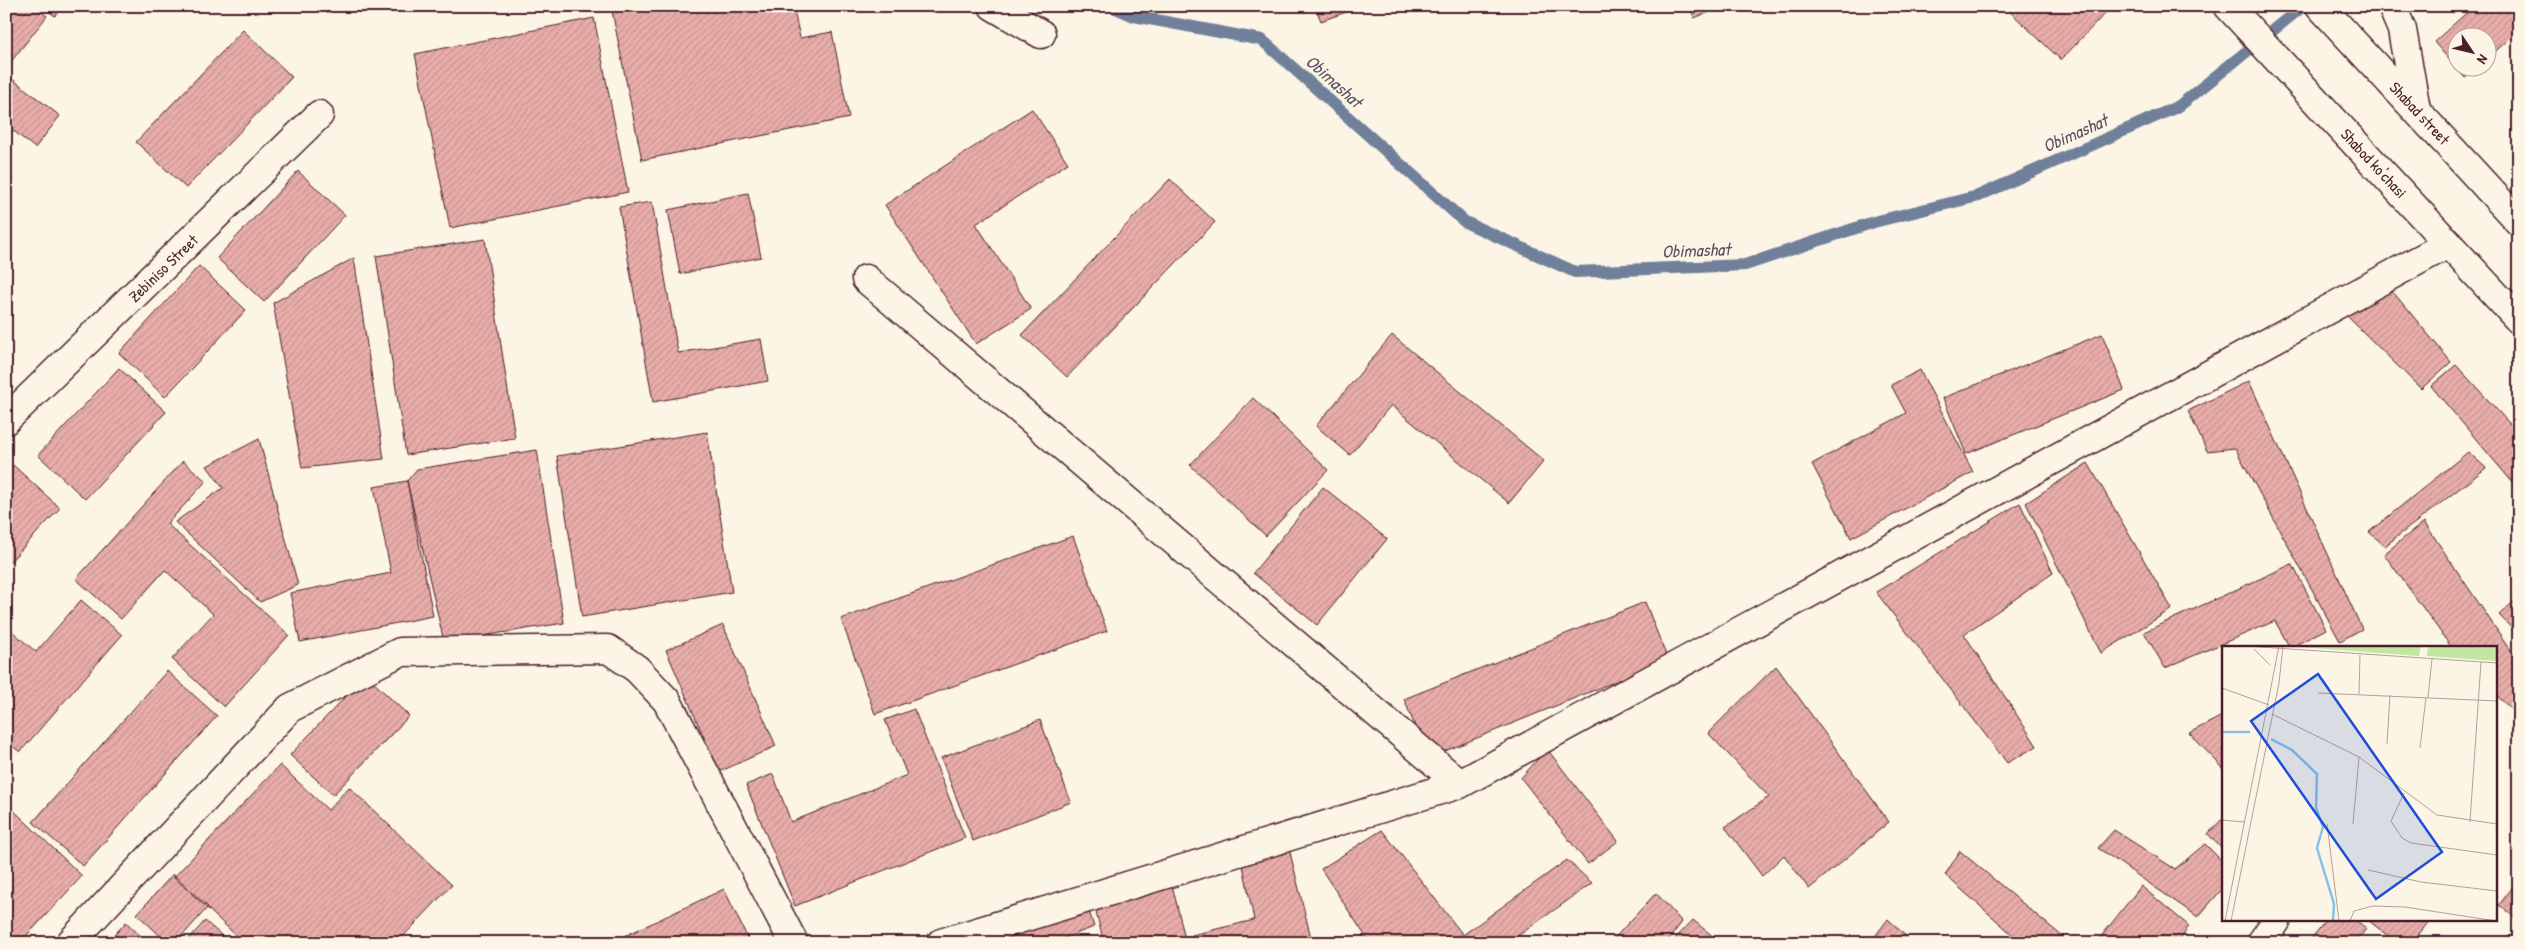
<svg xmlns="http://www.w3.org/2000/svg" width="2525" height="949" font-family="'Patrick Hand',sans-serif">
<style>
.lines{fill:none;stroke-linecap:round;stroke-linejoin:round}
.stream{stroke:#6f809b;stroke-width:12}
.building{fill:url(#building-hatch);stroke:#4a1f2b}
.minor-casing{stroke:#4a1f2b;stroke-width:31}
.major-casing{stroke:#4a1f2b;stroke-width:31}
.minor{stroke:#fcf5e5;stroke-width:28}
.major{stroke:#fcf5e5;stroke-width:28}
.labels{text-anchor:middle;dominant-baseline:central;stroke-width:4.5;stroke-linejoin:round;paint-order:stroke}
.street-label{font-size:16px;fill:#4a1f2b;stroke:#fcf5e5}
.water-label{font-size:18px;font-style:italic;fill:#5c5063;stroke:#fcf5e5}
.inset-river{fill:none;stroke:#87c1e6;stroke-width:2.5}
.inset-road{fill:none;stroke:#b59f9b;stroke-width:1}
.view{fill:#1d4ed8;fill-opacity:0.15;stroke:#1d4ed8;stroke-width:2.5}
.inset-edge{fill:none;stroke:#4a1f2b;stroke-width:2.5}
</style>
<defs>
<pattern id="building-hatch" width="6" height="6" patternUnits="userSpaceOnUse" patternTransform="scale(1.25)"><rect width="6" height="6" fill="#e8ada9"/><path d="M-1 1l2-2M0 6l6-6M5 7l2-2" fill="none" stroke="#c89492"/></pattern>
</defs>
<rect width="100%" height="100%" fill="#fcf5e5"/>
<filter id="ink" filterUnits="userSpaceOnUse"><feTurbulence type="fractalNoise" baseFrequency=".02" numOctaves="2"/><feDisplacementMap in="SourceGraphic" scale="10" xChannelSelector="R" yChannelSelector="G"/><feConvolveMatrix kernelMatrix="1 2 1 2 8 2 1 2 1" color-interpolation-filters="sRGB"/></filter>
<g filter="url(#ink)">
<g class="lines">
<path class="stream" d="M1111,6L1134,16L1262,40L1465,222L1575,272L1745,265L1874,222L1978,196L2179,106L2303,6"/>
</g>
<path class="building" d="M6,6H34L47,16L6,68Z
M42,6H63L55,16Z
M611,6H793L800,38L832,32L849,118L642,160Z
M1315,6H1363L1321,21Z
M1690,6H1726L1694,18Z
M2004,6H2112L2061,60Z
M2474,6H2519V30L2488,58V38H2458V68H2477L2465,78L2434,42Z
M594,18L628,192L450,228L415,54Z
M243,30L292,77L186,188L136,142Z
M6,74L60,116L35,148L6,125Z
M1032,109L1068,163L976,224L1031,309L976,344L885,205Z
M298,171L345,215L264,302L217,258Z
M1170,179L1215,222L1067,377L1022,335Z
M748,193L761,257L680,274L668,210Z
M652,202L678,353L761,339L768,381L653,402L619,207Z
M485,239L515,438L406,455L376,256Z
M354,258L384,459L302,468L273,303Z
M199,266L246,310L165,397L119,353Z
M2388,286L2451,362L2421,389L2346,315Z
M2102,334L2124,390L1966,454L1943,398Z
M1392,335L1544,461L1509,503L1391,405L1350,455L1316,426Z
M2456,365L2519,434V490L2431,386Z
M119,368L166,412L85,499L38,455Z
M1920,370L1973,472L1851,538L1812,464L1906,413L1891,385Z
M2249,381L2362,629L2340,641L2235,448L2207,451L2188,411Z
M1253,398L1328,470L1266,536L1190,465Z
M707,432L732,592L582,617L557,456Z
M259,439L298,585L260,602L175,522L223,488L207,466Z
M537,450L564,623L444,642L407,481L417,469Z
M2468,452L2486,468L2385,546L2369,532Z
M183,461L206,481L167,524L289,635L224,707L172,659L213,614L165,570L121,619L76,579Z
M2088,463L2172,609L2101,653L2026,503Z
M13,465L60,508L6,566V473Z
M407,481L433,616L300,642L290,593L391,573L374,487Z
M1323,487L1387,539L1317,625L1253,573Z
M2020,503L2053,573L1964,634L2037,746L2007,763L1876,592Z
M2424,522L2511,651L2519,658V716L2496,695V648H2452L2384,554Z
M1073,536L1107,631L875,714L841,619Z
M2292,564L2326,629L2290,648L2275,621L2165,668L2144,632Z
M2519,597V636L2499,615Z
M81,600L122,635L20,752L6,741V626L36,652Z
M1645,602L1668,660L1428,758L1404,699Z
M723,625L776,746L719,772L666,650Z
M1776,666L1889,822L1809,889L1784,855L1762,876L1725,827L1769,797L1708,733Z
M167,671L217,716L83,866L33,822Z
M366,675L409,716L333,795L290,755Z
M914,709L965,838L795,906L746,785L773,774L791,822L907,775L885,720Z
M2224,715V769L2189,733Z
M1040,720L1071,802L973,841L941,758Z
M1547,749L1618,841L1588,864L1521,778Z
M280,765L328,810L349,787L452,885L397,943H244L174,877Z
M6,803L82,876L20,943H6Z
M2224,817V851L2208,834Z
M1382,830L1463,935L1567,860L1592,883L1508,943H1370L1321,869Z
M2114,830L2175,869L2205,844L2224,863V887L2198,917L2098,848Z
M1285,832L1311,938L1284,943H1194L1192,935L1254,920L1238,841Z
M1960,851L2063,937L2059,943H2009L2013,935L1945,875Z
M1166,860L1186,943H1104L1089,886Z
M173,874L208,907L176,943H168L137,914Z
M2519,879V921L2499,905Z
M1081,886L1094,927L1051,943H992L987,927Z
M2141,886L2189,926L2178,943H2096Z
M724,889L749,941L745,943H610Z
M1656,893L1682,922L1666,943H1610Z
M1888,919L1913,943H1870Z
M1693,920L1721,943H1671Z
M2326,920H2355L2366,929L2355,943H2308Z
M2368,920H2430L2412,943H2397Z
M205,921L229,942L228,943H185Z
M126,922L148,943H107Z
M1346,937L1347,943H1317Z"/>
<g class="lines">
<g class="minor-casing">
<path id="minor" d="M993,6L1041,34
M2392,6L2402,30L2416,109
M866,279L1460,784
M6,420L319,115
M70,943L290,708L400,652L608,649L637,669L667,701L794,943
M941,943L1460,784L2448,244
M2261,943L2277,920"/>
</g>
<g class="major-casing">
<path id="major" d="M2228,6L2519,320
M2320,6L2519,222"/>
</g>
<use href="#minor" class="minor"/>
<use href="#major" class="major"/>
</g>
</g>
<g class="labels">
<g class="street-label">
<text transform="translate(2420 113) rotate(47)">Shabad street</text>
<text transform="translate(2374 163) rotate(47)">Shabod ko'chasi</text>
<text transform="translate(163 268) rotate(-44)">Zebiniso Street</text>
</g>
<g class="water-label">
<text transform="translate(1334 81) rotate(42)">Obimashat</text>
<text transform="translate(2075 133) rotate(-24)">Obimashat</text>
<text transform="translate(1696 250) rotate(-2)">Obimashat</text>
</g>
</g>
<g transform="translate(2222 646)">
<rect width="275" height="275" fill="#fcf5e5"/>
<path d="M64,0H199L197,10ZM206,0H275V15L205,10Z" fill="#c2e7a1"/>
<path class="inset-river" d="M0,86H28M49,93L70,104L95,128L94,162L101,181L95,202L112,258L111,275"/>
<path class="inset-road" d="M24,0L275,17M32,3L48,19M0,42L47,59M96,47L275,55M137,48L138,9M206,51L210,13M50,68L137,111L215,169L275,178M165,98L168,49M198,102L204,51M182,147L169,175L180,192L189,197L275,209M0,174L22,176M248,176L259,16M105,178L117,275M131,178L137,111M146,224L199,236L275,245M3,275L57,0M9,275L57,37L61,0M128,275L132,265L151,260L183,261L274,275"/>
<path class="view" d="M96,28L220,206L154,253L29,75Z"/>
<rect width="275" height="275" class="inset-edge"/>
</g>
<rect width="2525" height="949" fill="none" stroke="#fcf5e5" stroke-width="25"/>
<rect x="12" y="12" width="2500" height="924" fill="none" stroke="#4a1f2b" stroke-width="2" filter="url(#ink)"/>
<g transform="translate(2472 52) rotate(125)"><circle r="24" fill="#fcf5e5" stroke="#b59f9b"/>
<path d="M0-4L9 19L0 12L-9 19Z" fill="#4a1f2b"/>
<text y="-8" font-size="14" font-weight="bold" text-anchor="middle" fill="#4a1f2b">N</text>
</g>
</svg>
